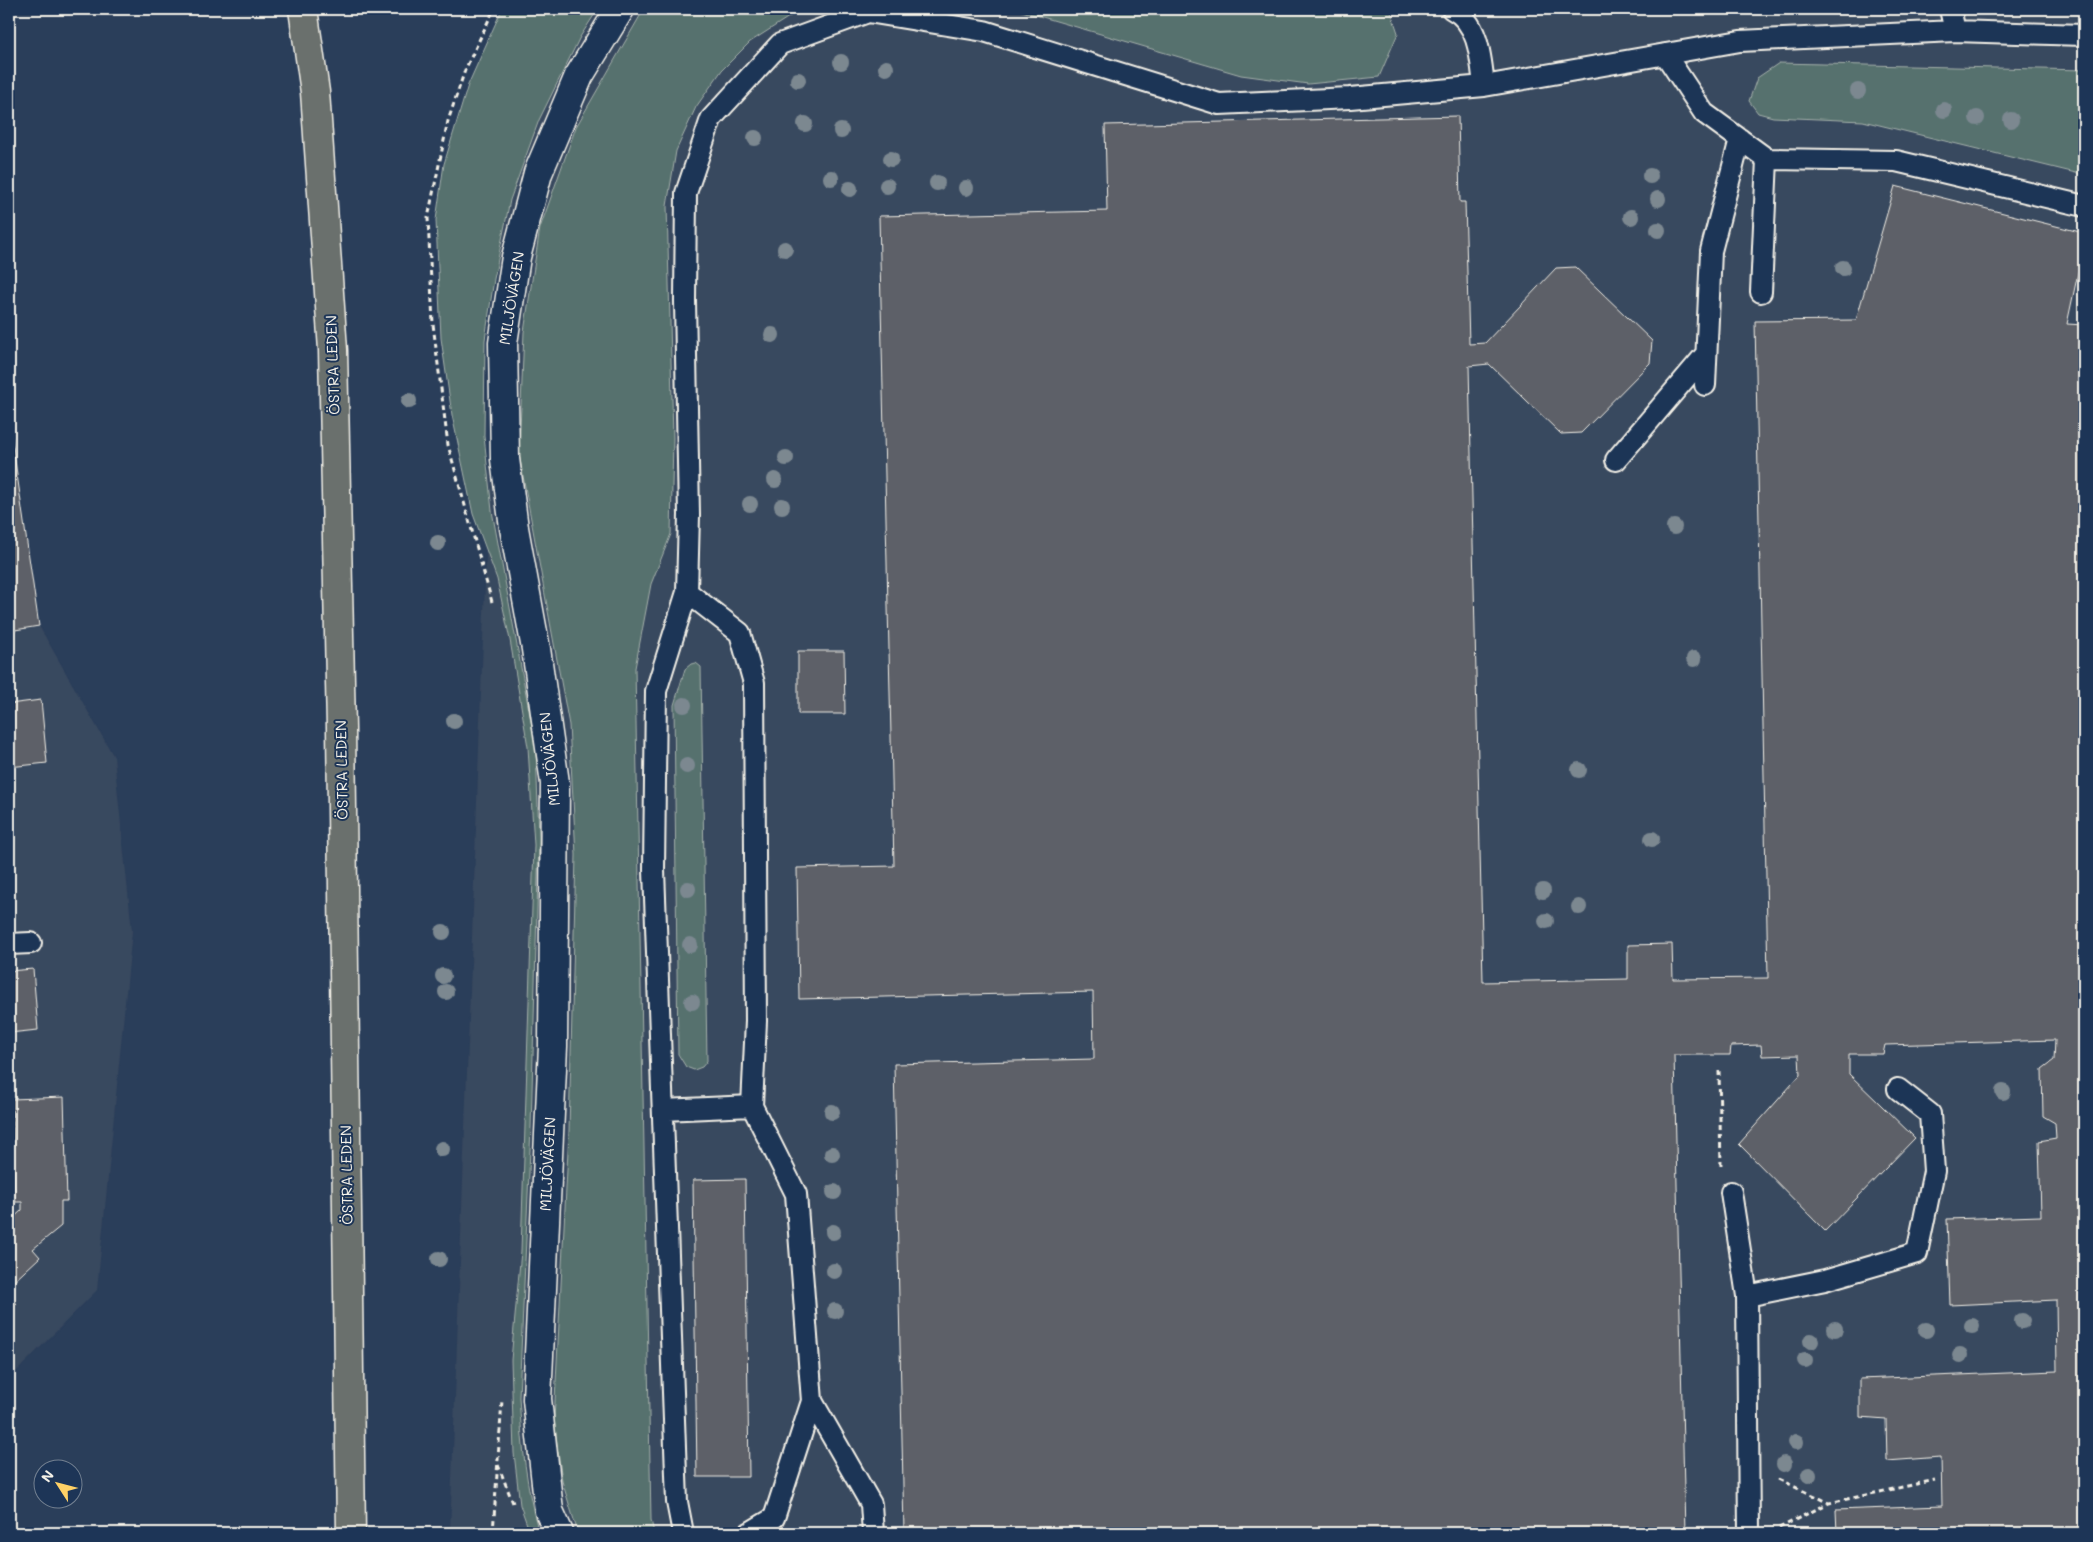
<svg xmlns="http://www.w3.org/2000/svg" width="2093" height="1542" font-family="Mali,sans-serif">
<style>
.built{fill:#39485e}
.green{fill:#56716e;stroke:#a5b1ab}
.building{fill:#5d6068;stroke:#f4f1e8}
.lines{fill:none;stroke-linecap:round;stroke-linejoin:round}
.service-casing{stroke:#f4f1e8;stroke-width:24}
.minor-casing{stroke:#f4f1e8;stroke-width:31}
.trunk-casing{stroke:#f4f1e8;stroke-width:31}
.path{stroke:#f4f1e8;stroke-width:3;stroke-dasharray:5 4;stroke-linecap:butt}
.service{stroke:#1d3557;stroke-width:20}
.minor{stroke:#1d3557;stroke-width:28}
.trunk{stroke:#6a706d;stroke-width:28}
.tree{fill:#7b8890}
.labels{text-anchor:middle;dominant-baseline:central;stroke-width:4;stroke-linejoin:round;paint-order:stroke}
.street-label{font-size:15px;fill:#f4f1e8;stroke:#1d3557}
</style>
<rect width="100%" height="100%" fill="#2a3e5a"/>
<filter id="ink" filterUnits="userSpaceOnUse"><feTurbulence type="fractalNoise" baseFrequency=".02" numOctaves="2"/><feDisplacementMap in="SourceGraphic" scale="10" xChannelSelector="R" yChannelSelector="G"/><feConvolveMatrix kernelMatrix="1 2 1 2 8 2 1 2 1" color-interpolation-filters="sRGB"/></filter>
<g filter="url(#ink)">
<path class="built" d="M545,9H2084V1533H450L505,43Z
M9,419L39,626L114,757L132,931L97,1290L9,1379Z"/>
<path class="green" d="M502,9H598L580,37L539,120L510,200L494,279L485,340L484,436L492,511L536,748L539,838L531,1127L519,1397C522,1444 526,1488 539,1533H530L520,1505L514,1453L511,1360L521,1251L534,845L528,747L510,640L497,579L473,514L452,415L441,338L436,220L444,164L468,85Z
M644,9H811L792,15L750,42L722,70L696,107L676,151L667,206L673,438L671,534L651,584L635,668L651,1520L654,1533H578L562,1481L554,1420L569,1131L576,855L569,725L519,454L524,332L540,228L576,127Z
M1015,9H1390L1398,33L1379,77L1308,84L1241,75Z
M1779,63L2084,70V175L1863,121L1773,117L1758,113L1749,101L1757,78Z
M696,663L701,667L707,1061L702,1067L694,1070L686,1067L678,1054L674,705L685,669L691,664Z"/>
<path class="building" d="M1458,116L1460,202H1465L1469,344L1485,343L1556,268L1575,267L1652,341L1650,363L1581,433L1561,434L1489,364L1469,366L1483,982L1628,979V945L1672,944L1673,979L1768,978L1755,321L1856,320L1895,186L2084,233V245L2067,324L2084,325V1533H1837L1836,1510L1942,1506L1941,1457L1887,1461L1886,1419L1860,1417V1379L2057,1371L2056,1300L1950,1305L1947,1219L2041,1216L2039,1141L2056,1138L2055,1123L2043,1116L2042,1069L2054,1060L2055,1040L1885,1045L1883,1054H1849V1074L1915,1138L1825,1231L1739,1144L1800,1075L1799,1055L1762,1056L1761,1045L1731,1046L1730,1055H1674L1685,1533H904L894,1064L1094,1059L1093,992L799,999L797,868L894,866L879,216L1107,211L1105,125Z
M9,419L39,626L9,631Z
M798,651H844L845,714H798Z
M41,700L47,763L9,767V704Z
M9,868L12,898L9,899Z
M33,969L38,1030L9,1033V971Z
M64,1097L67,1201H61V1226L33,1249L40,1257L9,1286V1222L22,1210V1202H15L12,1099Z
M745,1179L749,1477H697L693,1180Z
M9,1295L17,1304L9,1311Z"/>
<g class="lines">
<g class="service-casing">
<path id="service" d="M1452,9C1479,22 1481,59 1484,86
M1950,9L1955,31
M1665,54L1704,113L1767,159L1896,161L2084,206
M1761,292L1767,159
M1705,385L1711,251L1740,139
M1616,460L1706,354
M687,592L740,633L754,683L756,1021L752,1106L796,1194L812,1401L774,1518L749,1533
M9,944L31,943
M663,1110L752,1106
M1731,1192L1747,1296L1749,1533
M1747,1296L1825,1280L1917,1253L1934,1171L1930,1114L1898,1089
M812,1401L871,1504L873,1533
M683,1533L677,1502L654,870L656,691L687,592L689,515L685,301L686,193L711,119L780,44L868,12L984,31L1219,104L1350,98L1484,86L1740,41L1955,31L2084,35"/>
</g>
<g class="minor-casing">
<path id="minor" d="M559,1533L549,1511L537,1399L553,1046L555,783L536,649L514,528L505,459L503,343L516,257L538,173L579,76L620,9"/>
</g>
<g class="trunk-casing">
<path id="trunk" d="M303,9L315,92L333,350L341,728L351,1533"/>
</g>
<path class="path" d="M492,602L448,445L433,324L428,218L448,121L465,70L494,9
M1719,1071L1721,1166
M498,1465L513,1503
M1778,1479L1829,1503
M1779,1528L1829,1503L1935,1480
M493,1533L502,1400"/>
<use href="#service" class="service"/>
<use href="#minor" class="minor"/>
<use href="#trunk" class="trunk"/>
</g>
<g class="tree">
<circle cx="841" cy="62" r="8"/>
<circle cx="886" cy="68" r="8"/>
<circle cx="798" cy="80" r="8"/>
<circle cx="1858" cy="91" r="8"/>
<circle cx="1944" cy="110" r="8"/>
<circle cx="1977" cy="118" r="8"/>
<circle cx="2011" cy="120" r="8"/>
<circle cx="805" cy="124" r="8"/>
<circle cx="841" cy="131" r="8"/>
<circle cx="755" cy="138" r="8"/>
<circle cx="891" cy="159" r="8"/>
<circle cx="1650" cy="176" r="8"/>
<circle cx="831" cy="178" r="8"/>
<circle cx="937" cy="183" r="8"/>
<circle cx="887" cy="186" r="8"/>
<circle cx="966" cy="188" r="8"/>
<circle cx="850" cy="189" r="8"/>
<circle cx="1658" cy="199" r="8"/>
<circle cx="1631" cy="217" r="8"/>
<circle cx="1658" cy="230" r="8"/>
<circle cx="785" cy="249" r="8"/>
<circle cx="1843" cy="268" r="8"/>
<circle cx="772" cy="335" r="8"/>
<circle cx="409" cy="401" r="8"/>
<circle cx="786" cy="458" r="8"/>
<circle cx="775" cy="480" r="8"/>
<circle cx="750" cy="504" r="8"/>
<circle cx="782" cy="506" r="8"/>
<circle cx="1674" cy="527" r="8"/>
<circle cx="438" cy="543" r="8"/>
<circle cx="1694" cy="659" r="8"/>
<circle cx="684" cy="705" r="8"/>
<circle cx="454" cy="721" r="8"/>
<circle cx="687" cy="766" r="8"/>
<circle cx="1579" cy="770" r="8"/>
<circle cx="1652" cy="839" r="8"/>
<circle cx="688" cy="889" r="8"/>
<circle cx="1543" cy="891" r="8"/>
<circle cx="1579" cy="907" r="8"/>
<circle cx="1546" cy="921" r="8"/>
<circle cx="443" cy="932" r="8"/>
<circle cx="690" cy="945" r="8"/>
<circle cx="443" cy="976" r="8"/>
<circle cx="446" cy="992" r="8"/>
<circle cx="692" cy="1002" r="8"/>
<circle cx="2003" cy="1092" r="8"/>
<circle cx="832" cy="1112" r="8"/>
<circle cx="442" cy="1149" r="8"/>
<circle cx="832" cy="1154" r="8"/>
<circle cx="834" cy="1192" r="8"/>
<circle cx="833" cy="1232" r="8"/>
<circle cx="439" cy="1259" r="8"/>
<circle cx="834" cy="1271" r="8"/>
<circle cx="835" cy="1311" r="8"/>
<circle cx="2022" cy="1321" r="8"/>
<circle cx="1972" cy="1326" r="8"/>
<circle cx="1835" cy="1329" r="8"/>
<circle cx="1926" cy="1330" r="8"/>
<circle cx="1811" cy="1341" r="8"/>
<circle cx="1960" cy="1355" r="8"/>
<circle cx="1805" cy="1360" r="8"/>
<circle cx="1796" cy="1442" r="8"/>
<circle cx="1784" cy="1464" r="8"/>
<circle cx="1809" cy="1475" r="8"/>
</g>
</g>
<g class="labels">
<g class="street-label">
<text transform="translate(511 298) rotate(-81)">MILJÖVÄGEN</text>
<text transform="translate(332 365) rotate(-92)">ÖSTRA LEDEN</text>
<text transform="translate(549 759) rotate(-96)">MILJÖVÄGEN</text>
<text transform="translate(341 770) rotate(-91)">ÖSTRA LEDEN</text>
<text transform="translate(547 1164) rotate(-87)">MILJÖVÄGEN</text>
<text transform="translate(346 1175) rotate(-91)">ÖSTRA LEDEN</text>
</g>
</g>
<rect width="2093" height="1542" fill="none" stroke="#1d3557" stroke-width="30"/>
<rect x="15" y="15" width="2063" height="1512" fill="none" stroke="#f4f1e8" stroke-width="2" filter="url(#ink)"/>
<g transform="translate(58 1484) rotate(306)"><circle r="24" fill="#1d3557" stroke="#738091"/>
<path d="M0-4L9 19L0 12L-9 19Z" fill="#ffd166"/>
<text y="-8" font-size="14" font-weight="bold" text-anchor="middle" fill="#f4f1e8">N</text>
</g>
</svg>
